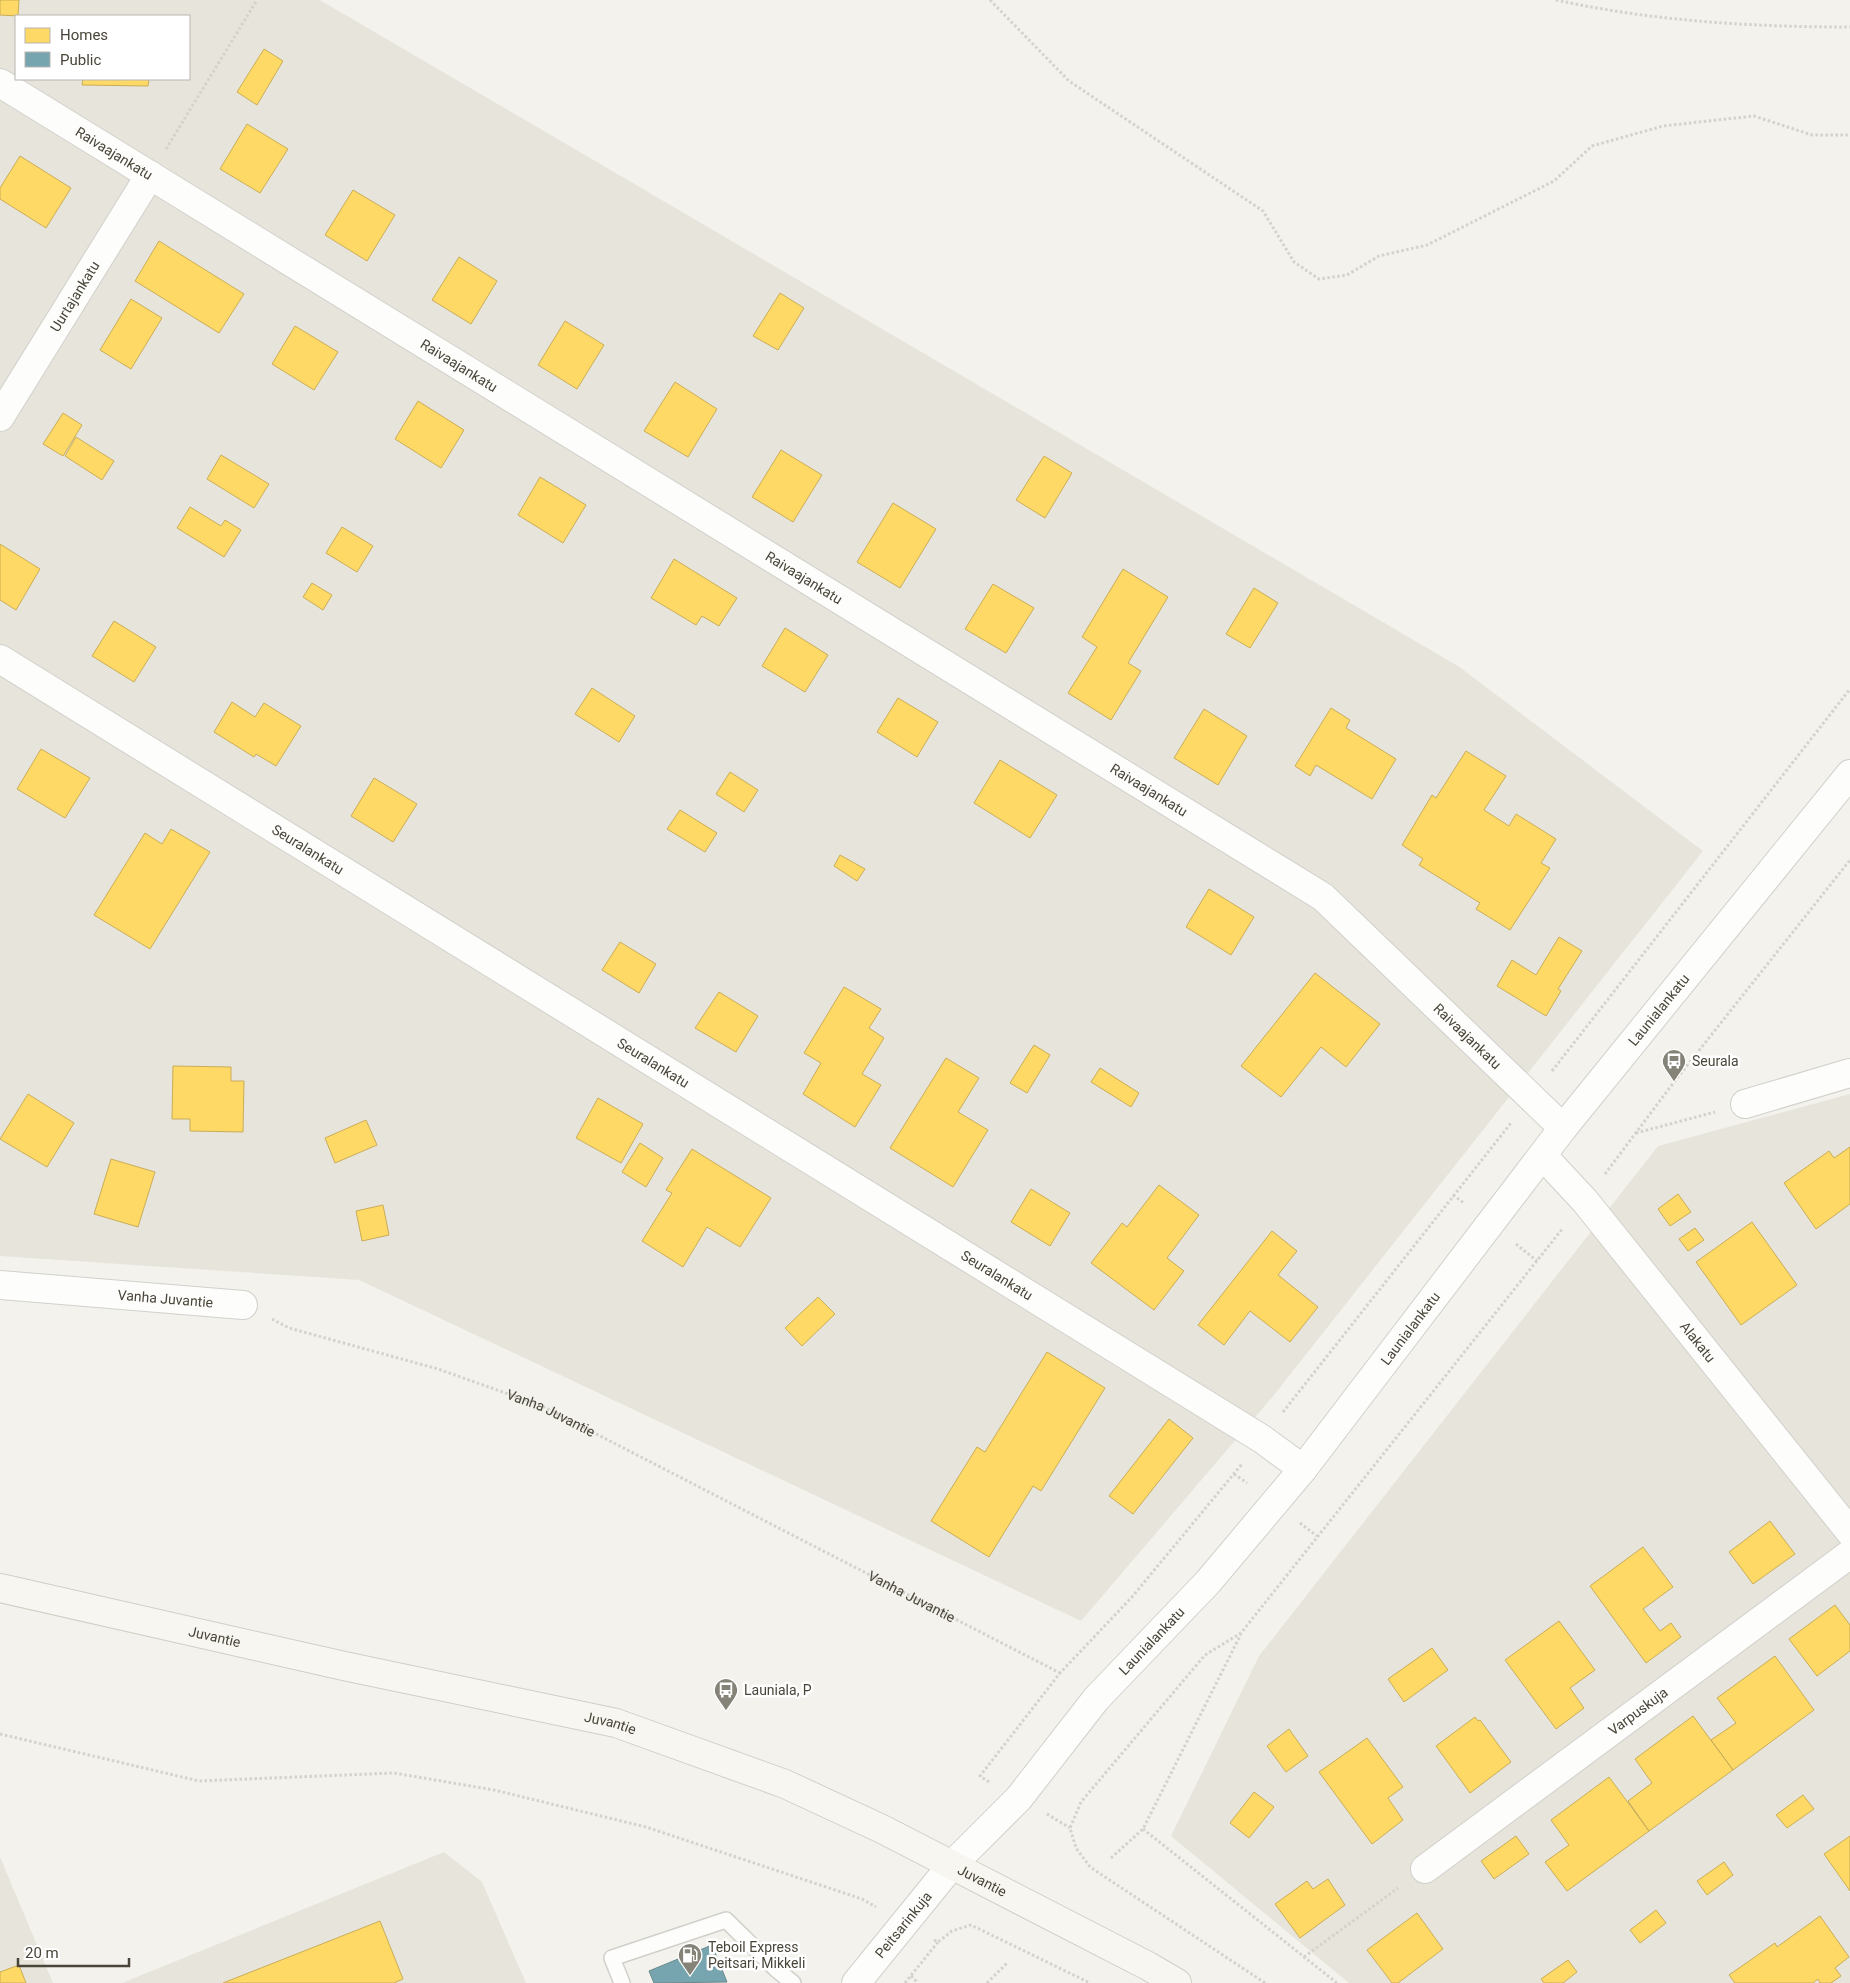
<svg xmlns="http://www.w3.org/2000/svg" width="1850" height="1983" font-family="Roboto,sans-serif">
<style>
.residential{fill:#e7e4db;fill-rule:evenodd}
.homes{fill:#ffd966;stroke:#c9ad58}
.public{fill:#76a5af;stroke:#69888c}
.lines{fill:none;stroke-linecap:round;stroke-linejoin:round}
.service-casing{stroke:#d1d0cb;stroke-width:18}
.minor-casing{stroke:#d1d0cb;stroke-width:30}
.tertiary-casing{stroke:#d1d0cb;stroke-width:30}
.secondary-casing{stroke:#d2cfc4;stroke-width:30}
.path{stroke:#d3d2cc;stroke-width:3;stroke-dasharray:2.5 2.5;stroke-linecap:butt}
.service{stroke:#fdfdfc;stroke-width:15}
.minor{stroke:#fdfdfc;stroke-width:28}
.tertiary{stroke:#fdfdfc;stroke-width:28}
.secondary{stroke:#f7f6f1;stroke-width:28}
.labels{text-anchor:middle;dominant-baseline:central;stroke-width:5;stroke-linejoin:round;paint-order:stroke}
.street-label{font-size:14px;fill:#4a4539;stroke:#fff}
.poi-label{font-size:14px;fill:#4a4539;stroke:#fff;text-anchor:start}
</style>
<rect width="100%" height="100%" fill="#f3f2ed"/>
<path class="residential" d="M0,0H320L1458,666L1703,851L1274,1395L1081,1621L359,1280L0,1256ZM16,16H189V79H16Z
M1850,1094V1983H1349L1171,1836L1259,1656L1658,1146Z
M444,1852L482,1882L526,1983H122Z
M0,1857L53,1983H0Z"/>
<path class="homes" d="M0,0H19L18,16L0,15Z
M264,49L283,61L257,105L237,92Z
M83,79H149L148,86L82,85Z
M247,124L288,149L260,193L220,169Z
M20,156L71,188L46,228L0,199V188Z
M353,190L395,215L367,261L325,235Z
M159,241L244,294L219,333L135,281Z
M459,257L497,281L471,324L432,300Z
M780,293L804,308L778,350L753,336Z
M131,299L162,318L131,369L100,350Z
M565,321L604,345L577,389L538,365Z
M295,326L338,352L314,390L272,364Z
M675,382L717,409L688,457L644,431Z
M418,401L464,430L441,468L395,439Z
M63,413L82,425L63,456L43,444Z
M76,437L114,461L102,480L65,456Z
M781,450L822,475L793,522L752,497Z
M221,455L269,484L254,508L207,479Z
M1044,456L1072,473L1045,518L1016,500Z
M540,477L586,505L563,543L518,515Z
M893,503L936,529L900,588L857,562Z
M190,507L221,526L225,520L241,530L224,557L177,528Z
M342,527L373,546L357,572L326,553Z
M0,544L40,569L16,610L0,600Z
M674,559L737,598L719,626L702,616L696,625L651,598Z
M1123,569L1168,597L1128,663L1141,671L1111,720L1068,693L1097,647L1082,637Z
M312,583L332,595L323,610L303,597Z
M993,584L1034,608L1006,653L965,629Z
M1254,588L1278,603L1250,648L1226,634Z
M114,621L156,647L134,682L92,656Z
M785,628L828,655L805,692L762,666Z
M592,688L635,716L619,742L575,714Z
M898,698L938,722L917,757L877,732Z
M232,702L255,717L264,703L301,726L276,766L256,754L254,757L214,732Z
M1331,708L1350,720L1346,728L1396,759L1372,799L1316,765L1310,776L1295,766Z
M1204,709L1247,736L1218,785L1174,758Z
M41,749L90,778L65,818L17,789Z
M1466,751L1506,776L1484,810L1509,826L1516,814L1556,839L1541,863L1550,868L1510,930L1476,909L1480,903L1419,865L1423,859L1402,845L1432,795L1436,798Z
M1000,760L1057,795L1030,838L974,803Z
M730,772L758,790L744,812L716,794Z
M374,778L417,804L393,842L351,816Z
M680,810L717,833L705,852L667,829Z
M171,829L210,852L150,949L94,915L145,833L162,844Z
M840,855L865,869L857,881L834,866Z
M1209,889L1254,917L1231,955L1186,927Z
M1559,937L1582,951L1558,989L1561,991L1546,1016L1497,986L1512,960L1536,975Z
M620,942L656,964L639,993L602,970Z
M1315,973L1380,1024L1346,1067L1321,1047L1281,1097L1241,1066Z
M844,987L881,1009L869,1028L884,1038L862,1074L881,1085L855,1127L803,1094L821,1063L804,1053Z
M719,992L758,1016L736,1052L695,1028Z
M1034,1045L1050,1055L1027,1093L1010,1083Z
M946,1058L979,1078L958,1112L988,1130L953,1187L890,1148Z
M173,1066L231,1067V1081H244L243,1132L190,1131V1119H172Z
M1100,1068L1139,1093L1131,1107L1091,1082Z
M28,1094L74,1123L47,1167L0,1139Z
M598,1098L643,1124L621,1163L576,1138Z
M366,1120L377,1145L335,1163L325,1138Z
M640,1143L663,1158L646,1187L622,1172Z
M1850,1147V1204L1816,1229L1784,1183L1829,1151L1834,1158Z
M692,1149L771,1198L740,1247L707,1227L683,1267L642,1241L672,1193L666,1190Z
M111,1159L155,1172L138,1227L94,1214Z
M1159,1185L1199,1215L1167,1258L1184,1271L1154,1310L1091,1263L1122,1223L1127,1227Z
M1031,1189L1070,1213L1050,1246L1011,1222Z
M1678,1194L1691,1212L1670,1226L1658,1209Z
M383,1205L389,1235L362,1241L356,1211Z
M1752,1222L1797,1285L1741,1325L1696,1262Z
M1695,1228L1704,1240L1688,1251L1679,1239Z
M1272,1231L1297,1251L1278,1275L1318,1307L1290,1342L1250,1311L1224,1345L1198,1325Z
M818,1297L835,1314L802,1346L785,1328Z
M1047,1352L1105,1388L1041,1491L1033,1486L989,1557L931,1521L977,1447L985,1452Z
M1169,1419L1193,1438L1133,1514L1109,1496Z
M1770,1521L1795,1554L1753,1584L1729,1552Z
M1643,1547L1673,1587L1643,1609L1660,1631L1671,1623L1681,1637L1646,1663L1590,1586Z
M1835,1605L1850,1625V1651L1817,1676L1789,1639Z
M1559,1621L1595,1670L1570,1688L1584,1708L1556,1729L1505,1660Z
M1432,1648L1448,1670L1404,1702L1388,1679Z
M1775,1656L1814,1710L1733,1770L1711,1740L1736,1723L1717,1698Z
M1693,1716L1733,1770L1649,1831L1628,1801L1652,1783L1635,1759Z
M1475,1717L1478,1721L1480,1720L1511,1762L1470,1793L1436,1746Z
M1289,1729L1308,1756L1286,1772L1267,1746Z
M1367,1738L1403,1787L1388,1798L1403,1820L1372,1844L1319,1772Z
M1609,1777L1649,1831L1567,1891L1545,1862L1569,1845L1551,1820Z
M1254,1792L1274,1807L1249,1838L1230,1823Z
M1803,1795L1814,1809L1787,1828L1776,1815Z
M1516,1836L1529,1854L1494,1879L1481,1861Z
M1850,1836V1891L1824,1854Z
M1724,1862L1733,1875L1707,1895L1697,1881Z
M1328,1879L1345,1905L1300,1938L1275,1904L1307,1881L1313,1889Z
M1656,1910L1666,1923L1640,1943L1630,1930Z
M1417,1913L1443,1949L1398,1983H1392L1367,1950Z
M1820,1916L1849,1957L1835,1968L1841,1976L1831,1983H1820L1818,1979L1813,1983H1735L1729,1975L1775,1943L1777,1947Z
M380,1921L403,1979L394,1983H223Z
M1568,1960L1577,1972L1563,1983H1544L1541,1979Z
M19,1965L26,1983H0V1972Z"/>
<path class="public" d="M712,1945L727,1982L654,1983L649,1971Z"/>
<g class="lines">
<g class="service-casing">
<path id="service" d="M622,1983L612,1958L726,1920L777,1970L793,1983"/>
</g>
<g class="minor-casing">
<g id="minor">
<path id="s2" d="M0,83L1323,897L1563,1128"/>
<path id="s3" d="M0,417L150,175"/>
<path id="s4" d="M0,659L1262,1439L1303,1469"/>
<path d="M1745,1104L1850,1073"/>
<path id="s5" d="M1543,1156L1585,1201L1850,1532"/>
<path id="s6" d="M0,1285L243,1305"/>
<path id="s7" d="M1425,1869L1850,1554"/>
<path id="s8" d="M856,1983L951,1866"/>
</g>
</g>
<g class="tertiary-casing">
<g id="tertiary">
<path id="s9" d="M951,1866L1019,1798L1096,1699L1208,1582L1303,1469L1563,1128L1850,774"/>
</g>
</g>
<g class="secondary-casing">
<g id="secondary">
<path id="s10" d="M0,1588L344,1666L616,1723L785,1784L882,1829L1148,1966L1177,1983"/>
</g>
</g>
<g class="path">
<path d="M990,0L1069,81L1263,211L1294,262L1319,279L1347,275L1379,256L1427,245L1554,181L1592,146L1663,126L1754,116L1812,135H1850"/>
<path d="M1556,0C1652,21 1752,27 1850,27"/>
<path d="M166,149L257,0"/>
<path d="M1552,1071L1850,689"/>
<path d="M1636,1133L1715,1112"/>
<path d="M1605,1174L1674,1082L1850,860"/>
<path d="M1453,1195L1464,1203"/>
<path d="M1516,1244L1537,1261"/>
<path id="s1" d="M272,1319L289,1328L438,1369L542,1406L1060,1673"/>
<path d="M1283,1412L1511,1123"/>
<path d="M1234,1474L1247,1483"/>
<path d="M1300,1523L1317,1536"/>
<path d="M0,1734L199,1781L394,1773L494,1790L646,1827L862,1899L876,1907"/>
<path d="M989,1782L980,1776L1060,1673L1132,1597L1242,1464"/>
<path d="M1047,1814L1070,1828"/>
<path d="M1143,1829L1337,1983"/>
<path d="M1111,1858L1143,1829L1241,1634"/>
<path d="M934,1940L938,1942L952,1931L971,1925L1090,1983"/>
<path d="M1304,1957L1398,1888"/>
<path d="M911,1976L918,1983"/>
<path d="M905,1983L938,1942"/>
<path d="M987,1983L1008,1962"/>
<path d="M1265,1983L1090,1867L1076,1848L1070,1828L1081,1802L1205,1655L1241,1633L1563,1228"/>
</g>
<use href="#service" class="service"/>
<use href="#minor" class="minor"/>
<use href="#tertiary" class="tertiary"/>
<use href="#secondary" class="secondary"/>
</g>
<defs>
<g id="bus-pin" transform="scale(1.25)"><path d="M0 17L-7.5 6A9.5 9.5 0 1 1 7.5 6Z" fill="#858278" stroke="#fff"/><path d="M-5-6H5V4H4V6H2V4H-2V6H-4V4H-5ZM-3.5-4V0h7V-4ZM-3.5 1.2v1.5H-2V1.2ZM2 1.2v1.5H3.5V1.2Z" fill="#fff"/></g>
<g id="fuel-pin" transform="scale(1.25)"><path d="M0 17L-7.5 6A9.5 9.5 0 1 1 7.5 6Z" fill="#858278" stroke="#fff"/><path d="M-5.5-6h7V0h2V4h1.3V-2.5L3-4.5l.8-.8L6-3V5H2.5V1h-1V6h-7ZM-4.2-4.7v3.2H.2V-4.7Z" fill="#fff"/></g>
</defs>
<g fill-rule="evenodd">
<use href="#bus-pin" x="1674" y="1061"/>
<use href="#bus-pin" x="726" y="1690"/>
<use href="#fuel-pin" x="690" y="1955"/>
</g>
<g class="labels">
<g class="street-label">
<text stroke="none"><textPath href="#s2" startOffset="134">Raivaajankatu</textPath></text>
<text stroke="none"><textPath href="#s3" startOffset="142">Uurtajankatu</textPath></text>
<text stroke="none"><textPath href="#s2" startOffset="539">Raivaajankatu</textPath></text>
<text stroke="none"><textPath href="#s2" startOffset="944">Raivaajankatu</textPath></text>
<text stroke="none"><textPath href="#s2" startOffset="1349">Raivaajankatu</textPath></text>
<text stroke="none"><textPath href="#s4" startOffset="362">Seuralankatu</textPath></text>
<text stroke="none"><textPath href="#s9" startOffset="1112">Launialankatu</textPath></text>
<text stroke="none"><textPath href="#s2" startOffset="1754">Raivaajankatu</textPath></text>
<text stroke="none"><textPath href="#s4" startOffset="768">Seuralankatu</textPath></text>
<text stroke="none"><textPath href="#s4" startOffset="1172">Seuralankatu</textPath></text>
<text stroke="none"><textPath href="#s6" startOffset="166">Vanha Juvantie</textPath></text>
<text stroke="none"><textPath href="#s9" startOffset="708">Launialankatu</textPath></text>
<text stroke="none"><textPath href="#s5" startOffset="242">Alakatu</textPath></text>
<text stroke="none"><textPath href="#s1" startOffset="295">Vanha Juvantie</textPath></text>
<text stroke="none"><textPath href="#s1" startOffset="700">Vanha Juvantie</textPath></text>
<text stroke="none"><textPath href="#s10" startOffset="220">Juvantie</textPath></text>
<text stroke="none"><textPath href="#s9" startOffset="302">Launialankatu</textPath></text>
<text stroke="none"><textPath href="#s7" startOffset="265">Varpuskuja</textPath></text>
<text stroke="none"><textPath href="#s10" startOffset="625">Juvantie</textPath></text>
<text stroke="none"><textPath href="#s10" startOffset="1030">Juvantie</textPath></text>
<text stroke="none"><textPath href="#s8" startOffset="75">Peitsarinkuja</textPath></text>
</g>
<g class="poi-label">
<text x="1692" y="1061">Seurala</text>
<text x="744" y="1690">Launiala, P</text>
<text x="708" y="1947">Teboil Express<tspan x="708" dy="16">Peitsari, Mikkeli</tspan></text>
</g>
</g>
<rect x="15" y="15" width="175" height="65" fill="#ffffff" stroke="#b7b5b0"/>
<rect x="25" y="28" width="25" height="15" fill="#ffd966" stroke="#b7b5b0"/>
<text x="60" y="40" font-size="15" fill="#4a4539">Homes</text>
<rect x="25" y="52" width="25" height="15" fill="#76a5af" stroke="#b7b5b0"/>
<text x="60" y="65" font-size="15" fill="#4a4539">Public</text>
<path d="M18 1958v8h111v-8" fill="none" stroke="#4a4539" stroke-width="2.5"/>
<text x="25" y="1958" font-size="15" fill="#4a4539" stroke="#ffffff" stroke-width="4" paint-order="stroke">20 m</text>
</svg>
